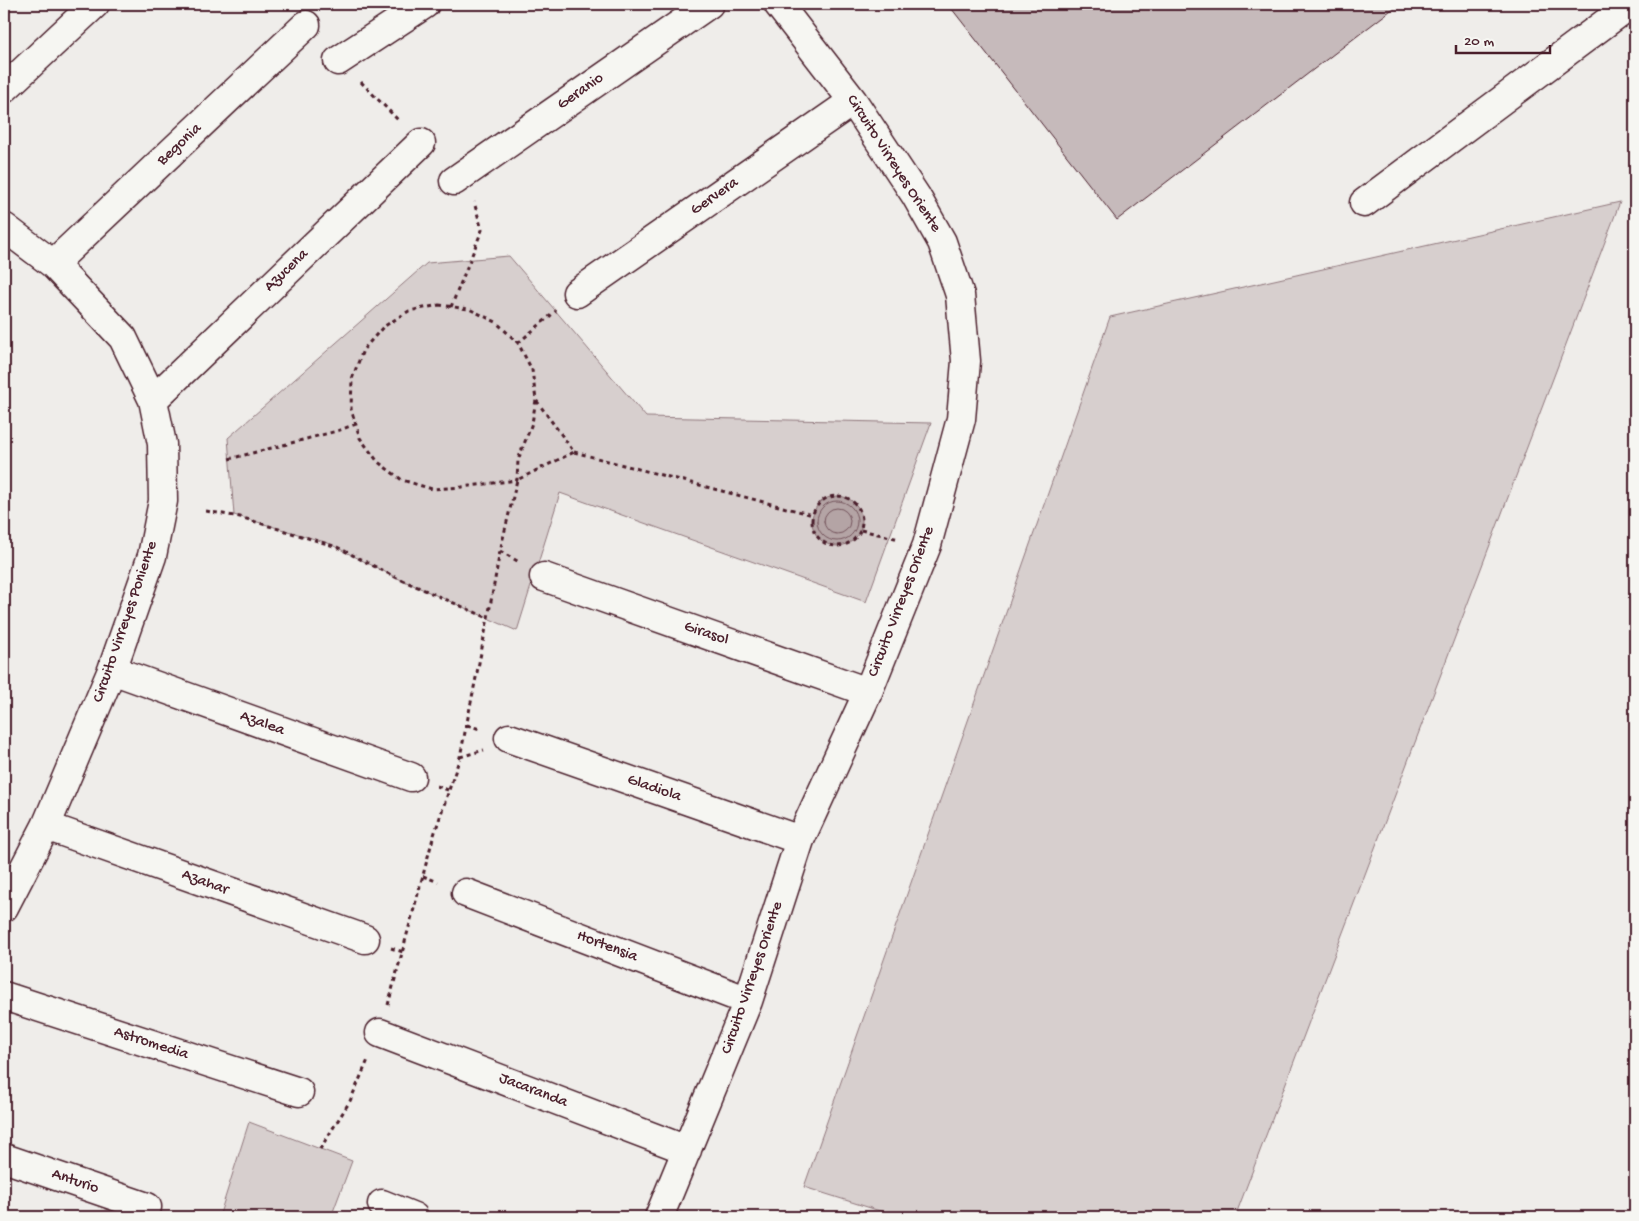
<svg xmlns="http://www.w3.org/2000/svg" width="1639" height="1221" font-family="'Gochi Hand',sans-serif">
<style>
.green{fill:#d7cfce;stroke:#90777c}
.water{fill:#b4a4a5;stroke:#8a6f74}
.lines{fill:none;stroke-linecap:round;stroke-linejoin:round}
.shore{stroke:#74545c;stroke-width:1}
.building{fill:#c6babb;stroke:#4a1f2b}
.minor-casing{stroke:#4a1f2b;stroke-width:31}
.path{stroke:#4a1f2b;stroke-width:3;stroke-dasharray:4 4;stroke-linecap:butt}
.minor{stroke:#f6f6f2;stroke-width:28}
.labels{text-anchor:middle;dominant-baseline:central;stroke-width:4;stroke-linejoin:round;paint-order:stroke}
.street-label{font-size:16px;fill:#4a1f2b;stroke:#f6f6f2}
</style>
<rect width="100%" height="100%" fill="#efedea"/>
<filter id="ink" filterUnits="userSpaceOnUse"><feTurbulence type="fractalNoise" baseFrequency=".02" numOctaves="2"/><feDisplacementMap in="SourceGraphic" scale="10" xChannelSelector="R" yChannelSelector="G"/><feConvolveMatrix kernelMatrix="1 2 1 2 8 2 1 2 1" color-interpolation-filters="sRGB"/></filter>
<g filter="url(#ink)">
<path class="green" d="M1620,202L1235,1217H899L804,1187L1110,317Z
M509,256L646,417L931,423L866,602L560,493L517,631L395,577L328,543L234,515L228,438L427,263Z
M249,1122L352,1161L331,1217H219Z"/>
<path class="water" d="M812 521a25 25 0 1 1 50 0a25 25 0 1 1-50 0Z"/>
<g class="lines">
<path class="shore" d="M817 521a20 20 0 1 1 40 0a20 20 0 1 1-40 0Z
M824 521a13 13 0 1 1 26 0a13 13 0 1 1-26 0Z"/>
</g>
<path class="building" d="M948,4H1399L1117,220Z"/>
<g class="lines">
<g class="minor-casing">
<path id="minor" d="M338,61L425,4
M4,89L95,4
M454,181L709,4
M1364,203L1631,4
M4,227L53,264L123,338L153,400L162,444L163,501L152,556L112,670L46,826L4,907
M53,264L306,25
M577,293L853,101
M153,400L421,143
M544,577L868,692
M112,670L411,777
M509,738L800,840
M46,826L365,939
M466,893L748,1001
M4,996L299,1092
M380,1033L687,1150
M4,1158L147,1207
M382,1204L414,1217
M659,1217L748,1001L800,840L868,692L927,545L961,419L966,361L960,295L942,242L916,196L853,101L778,4"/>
</g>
<path class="path" d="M361,82L400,122
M439,305L469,309L496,322L518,343L532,370L536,400L532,423L518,460L517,480L462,487L432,489L402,480L378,462L360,438L351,409L352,379L363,350L383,327L409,311Z
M451,307L482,230L474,202
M518,343L556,311
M574,452L813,515
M229,459L337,431L356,424
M812 521a25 25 0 1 1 50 0a25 25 0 1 1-50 0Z
M206,511L240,517L337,547L395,577L488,618
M861,530L899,539
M500,551L519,562
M467,725L480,729
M460,757L484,750
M437,786L448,790
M423,876L438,882
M391,948L403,952
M388,1005L433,838L460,757L488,618L500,551L517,480L574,452L536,400
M320,1149L350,1101L368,1060"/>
<use href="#minor" class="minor"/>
</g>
</g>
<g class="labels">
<g class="street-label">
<text transform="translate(581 92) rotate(-35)">Geranio</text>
<text transform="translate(180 145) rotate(-43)">Begonia</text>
<text transform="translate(893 164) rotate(57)">Circuito Virreyes Oriente</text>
<text transform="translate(715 197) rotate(-35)">Gervera</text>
<text transform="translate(287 271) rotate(-44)">Azucena</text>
<text transform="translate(902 602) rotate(-69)">Circuito Virreyes Oriente</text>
<text transform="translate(126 622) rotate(-71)">Circuito Virreyes Poniente</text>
<text transform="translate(706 634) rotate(19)">Girasol</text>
<text transform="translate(262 724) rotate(20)">Azalea</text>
<text transform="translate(654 789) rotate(19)">Gladiola</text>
<text transform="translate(205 883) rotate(20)">Azahar</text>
<text transform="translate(607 947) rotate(21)">Hortensia</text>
<text transform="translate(753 978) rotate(-71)">Circuito Virreyes Oriente</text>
<text transform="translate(151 1044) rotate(18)">Astromedia</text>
<text transform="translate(533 1091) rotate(21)">Jacaranda</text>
<text transform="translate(75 1182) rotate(19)">Anturio</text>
</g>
</g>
<rect width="1639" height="1221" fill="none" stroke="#f6f6f2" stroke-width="20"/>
<rect x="10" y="10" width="1619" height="1201" fill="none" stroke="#4a1f2b" stroke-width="2" filter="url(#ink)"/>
<path d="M1456 45v8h94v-8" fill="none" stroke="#4a1f2b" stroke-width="2.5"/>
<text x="1464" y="45" font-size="15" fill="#4a1f2b" stroke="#f6f6f2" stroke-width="4" paint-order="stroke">20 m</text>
</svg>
